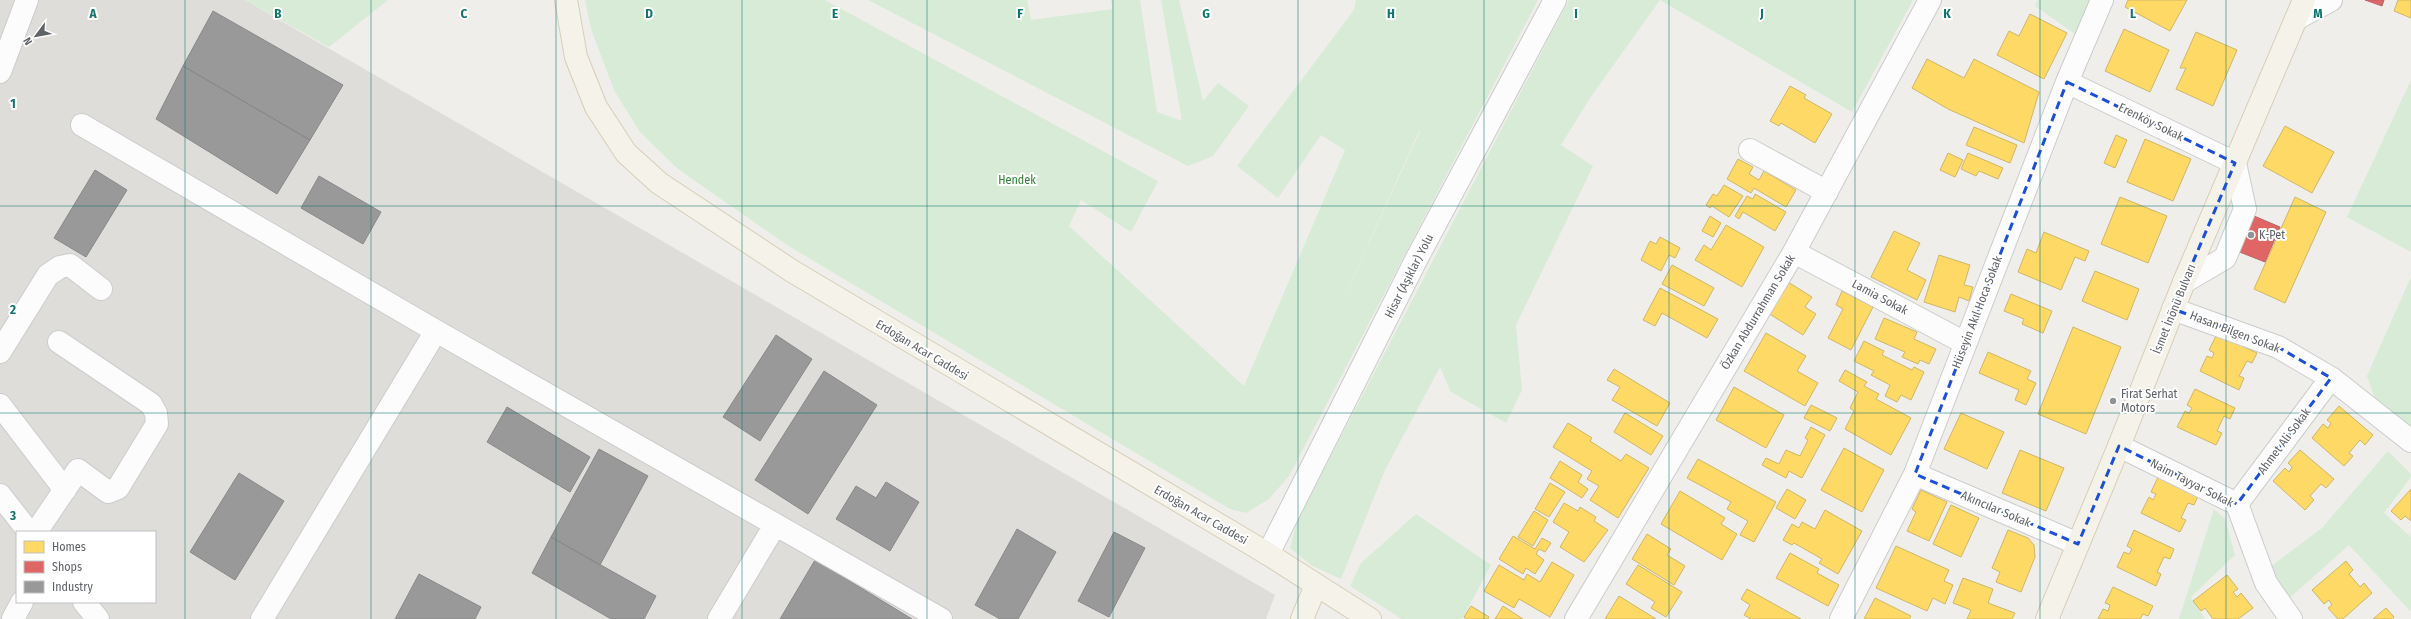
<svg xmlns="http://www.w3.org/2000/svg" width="2411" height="619" font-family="'Fira Sans Condensed',sans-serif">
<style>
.industrial{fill:#dfddda;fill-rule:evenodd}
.green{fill:#d8ebd6;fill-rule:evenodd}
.homes{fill:#ffd966;stroke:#cfb667}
.shops{fill:#e06666;stroke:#b96567}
.industry{fill:#999;stroke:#88898a}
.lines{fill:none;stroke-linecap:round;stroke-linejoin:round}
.minor-casing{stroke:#cbcccc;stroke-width:24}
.major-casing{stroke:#d7ceb8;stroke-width:24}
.minor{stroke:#fdfcfc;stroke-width:22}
.major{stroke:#f4f2e9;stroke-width:22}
.marked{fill:none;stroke:#1d4ed8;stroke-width:3;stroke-dasharray:8 5;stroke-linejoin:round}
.grid{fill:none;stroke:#0f766e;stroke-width:1;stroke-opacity:0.55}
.poi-dot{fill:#919496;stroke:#fff;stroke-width:1.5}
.labels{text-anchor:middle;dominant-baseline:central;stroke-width:4;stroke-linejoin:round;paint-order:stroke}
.street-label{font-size:12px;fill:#5f6368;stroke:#fff}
.park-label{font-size:12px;fill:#348238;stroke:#fff}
.poi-label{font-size:12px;fill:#5f6368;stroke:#fff;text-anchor:start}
.grid-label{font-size:13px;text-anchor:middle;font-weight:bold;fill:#0f766e;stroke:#fff;stroke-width:4;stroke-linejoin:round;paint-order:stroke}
</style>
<rect width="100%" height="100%" fill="#efeeea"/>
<path class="industrial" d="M0,0H245L1275,595L1266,619H0ZM17,532H155V602H17Z"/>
<path class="green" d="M245,0H388L329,47Z
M585,0H825L1158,181L1131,232L1081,200L1069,226L1244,386L1345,150L1321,135L1278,198L1237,166L1354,10L1356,0H1538L1289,476L1269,499L1246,513L1230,509L787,245L678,169L640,132L614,90L591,29ZM1419,131H1420L1320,351Z
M868,0H1027L1031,20L1113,9L1111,0H1140L1157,112L1182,121L1161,0H1179L1203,101L1218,83L1249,106L1213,156L1188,166Z
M1569,0H1660L1590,98L1561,145L1593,166L1516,325L1522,390L1506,423L1451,392L1440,367L1385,470L1341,579L1311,565L1290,548L1298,519Z
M1660,0H1913L1852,112Z
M2038,0H2093L2078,36L2035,6Z
M2411,80V252L2347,217Z
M2411,277V427L2375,399L2367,376Z
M2388,451L2411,474V477L2384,513L2411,537V612L2349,545L2286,601L2266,570L2322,528Z
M2214,509L2225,519L2235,555L2191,597L2205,619H2179Z
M1416,514L1491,565L1462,619H1402L1350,586L1361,563Z"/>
<path class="homes" d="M2128,0H2187L2170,31L2125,7Z
M2398,0H2411V18L2394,11Z
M2030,14L2067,33L2044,79L1997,55L2009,31L2019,36Z
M2124,29L2169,50L2150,92L2105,71Z
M2196,32L2237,50L2213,106L2176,89L2186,68H2180Z
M1927,59L1964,78L1974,59L2039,92L2024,143L1948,109L1912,88Z
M1790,86L1806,95L1804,98L1832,114L1815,143L1781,123L1779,126L1770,121Z
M2285,126L2334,152L2312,193L2263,166Z
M1974,127L2017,145L2010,163L1966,145Z
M2116,135L2127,140L2115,168L2104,163Z
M2145,139L2191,159L2173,201L2127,182Z
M1948,153L1963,160L1955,177L1940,170Z
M1968,153L2003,168L1998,179L1979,171L1976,176L1961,169Z
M1738,159L1753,167L1749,174L1759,180L1764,171L1796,190L1786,207L1754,188L1751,193L1727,179Z
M1724,185L1743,196L1729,217L1712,206L1710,208L1706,205L1713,194L1717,196Z
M1755,194L1786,212L1775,231L1743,212L1739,219L1735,216L1747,196L1753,199Z
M2120,197L2167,216L2148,263L2101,244Z
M2295,197L2326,212L2285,303L2254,289Z
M1710,216L1721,223L1713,237L1702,231Z
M1726,225L1764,247L1742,287L1695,260L1704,245L1711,250Z
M1894,231L1920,243L1907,270L1926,280L1917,300L1871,277Z
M2044,232L2089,251L2085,261L2075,257L2061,290L2018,272L2027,249L2036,253Z
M1660,237L1680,248L1675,258L1669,255L1661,271L1641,260L1650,241L1656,244Z
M1939,255L1970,265L1964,285L1973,287L1969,301L1959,297L1955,312L1924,302Z
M1672,265L1714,288L1704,306L1662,284Z
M2095,271L2139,289L2127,320L2082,301Z
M1788,282L1812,297L1805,307L1816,314L1803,335L1768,313Z
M1660,288L1718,319L1707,338L1662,313L1655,326L1643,320Z
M1842,291L1873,307L1851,350L1828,338L1843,309L1836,305Z
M2011,294L2052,311L2043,333L2022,324L2024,319L2004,311Z
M1884,318L1917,332L1914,339L1936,349L1929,364L1920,360L1918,364L1902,357L1905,352L1875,339Z
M2073,327L2121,347L2086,434L2038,414Z
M1766,333L1806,356L1797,371L1818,383L1805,406L1744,371Z
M2217,334L2257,353L2252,363L2247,361L2239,376L2244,378L2239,390L2200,371L2207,356L2212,358L2214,353L2209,350Z
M1864,341L1884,351L1882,355L1912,370L1914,367L1924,372L1911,400L1901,395L1897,402L1885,396L1890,385L1871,375L1874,371L1854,361Z
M1988,352L2031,371L2027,379L2036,383L2026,405L2015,400L2019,390L1979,373Z
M1614,369L1670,403L1657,426L1612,400L1620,387L1607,380Z
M1845,370L1867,382L1864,386L1879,394L1876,399L1911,418L1891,455L1845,429L1854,411L1850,408L1858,392L1839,381Z
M1734,387L1784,415L1766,448L1716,420Z
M2195,389L2235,408L2230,419L2224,416L2217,431L2222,433L2216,445L2177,427L2185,411L2189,413L2192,408L2187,405Z
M1811,405L1837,418L1830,431L1804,418Z
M2339,406L2373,435L2365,445L2360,440L2349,453L2353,456L2344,466L2312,438L2323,424L2328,428L2331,423L2327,420Z
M1625,413L1663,436L1651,455L1614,432Z
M1961,413L2004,432L1987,469L1944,449Z
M1568,423L1592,438L1590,441L1621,461L1626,454L1649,468L1618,518L1590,500L1599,486L1587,479L1592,471L1553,447Z
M1811,427L1825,435L1802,478L1789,471L1786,478L1762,465L1766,458L1779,464L1786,450L1800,456L1808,440L1805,438Z
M1844,448L1884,470L1862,512L1821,490Z
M2020,450L2064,468L2046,511L2002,493Z
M2300,450L2334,479L2326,488L2321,484L2310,496L2314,500L2305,510L2273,481L2285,468L2289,472L2292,467L2288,463Z
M1698,459L1776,502L1754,542L1740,535L1748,521L1727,509L1731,502L1687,478Z
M1560,461L1582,475L1578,482L1588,489L1582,498L1550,478Z
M2159,475L2199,494L2194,505L2188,503L2181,518L2186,520L2180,532L2141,513L2149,497L2153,500L2156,494L2151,492Z
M1550,483L1565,492L1549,517L1535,509Z
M1787,489L1806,500L1795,519L1776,508Z
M2411,489V521L2405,516L2401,520L2391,511Z
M1921,490L1947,502L1929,541L1907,531L1916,512L1912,509Z
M1680,491L1725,518L1721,524L1737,534L1722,560L1661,524Z
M1564,503L1578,511L1580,507L1596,517L1594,521L1608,530L1584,562L1560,547L1569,532L1553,522Z
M1951,505L1979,518L1961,557L1933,544Z
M1825,510L1862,531L1838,574L1819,563L1822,559L1794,543L1792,545L1783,540L1792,524L1799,528L1802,522L1815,529Z
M1534,511L1548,520L1533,546L1518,537Z
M2008,530L2028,538L2034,545L2035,557L2021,592L1996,582L2000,572L1992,568Z
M2134,530L2174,549L2170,559L2164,557L2157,572L2161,574L2156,586L2117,567L2124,552L2129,554L2132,549L2127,546Z
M1647,534L1671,549L1667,555L1685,566L1674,585L1632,559Z
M1513,536L1535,549L1542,538L1551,543L1545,552L1539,549L1536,554L1544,560L1535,574L1526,568L1523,574L1499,559Z
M1896,546L1949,570L1944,581L1953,585L1945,604L1933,598L1927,611L1876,588Z
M1790,553L1819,569L1817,573L1839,585L1828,606L1776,578Z
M2346,561L2353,570L2349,574L2360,587L2364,583L2372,593L2343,619H2338L2328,608L2332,605L2329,600L2324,604L2312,590Z
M1552,562L1574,575L1550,617L1519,599L1514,608L1484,591L1499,565L1524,580L1527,574L1540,582Z
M1638,565L1682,592L1666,617L1651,608L1655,602L1626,584Z
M2227,575L2238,589L2233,592L2237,597L2241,593L2253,608L2238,619H2213L2205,608L2201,611L2193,601Z
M1963,578L1993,589L1988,603L2015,613L2012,619H1967L1971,610L1953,603Z
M2113,587L2153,606L2148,616L2143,614L2140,619H2098L2103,609L2108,611L2110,605L2105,603Z
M1747,589L1801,619H1751L1744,615L1750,605L1741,599Z
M1619,596L1656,619H1605Z
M1875,598L1911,616L1909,619H1864Z
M1471,606L1489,617L1488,619H1467L1464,617Z
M1503,606L1523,619H1495Z
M2386,608L2394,617L2391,619H2373Z"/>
<path class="shops" d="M2365,0H2384L2382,6Z
M2247,213L2280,227L2265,262L2232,249Z"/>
<path class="industry" d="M213,11L343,85L310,140L183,66Z
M183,66L310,140L277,194L156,119Z
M95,170L127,190L86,257L54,238Z
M319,176L381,212L363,244L301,208Z
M776,335L812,359L760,441L723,417Z
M824,371L877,405L808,514L755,480Z
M507,407L590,457L570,492L487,442Z
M599,449L648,476L600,565L551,537Z
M239,473L284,501L235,580L190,552Z
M886,482L919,502L890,551L836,519L856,486L876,498Z
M1017,529L1056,552L1018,619H1000L975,605Z
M1114,532L1145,548L1109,617L1078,601Z
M551,537L656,596L644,619H611L532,573Z
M815,560L912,619H780Z
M419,574L481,607L475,619H395Z"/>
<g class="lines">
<g class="minor-casing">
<path id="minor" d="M2296,19L2331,0
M0,72L27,0
M2067,82L2235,163L2245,209L2225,258L2184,282
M82,125L436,331L941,619
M1750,150L1827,192
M1794,252L1965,343
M2173,309L2278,347L2331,378L2411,441
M0,352L48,275L60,267L70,265L101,289
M0,405L65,490
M2119,446L2237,504L2266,583L2291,619
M1915,474L2078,544
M0,495L29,532
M2237,504L2331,378
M36,532L78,470L108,492L118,488L157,424L156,413L151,404L59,342
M1268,554L1416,260L1555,0
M84,602L98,619
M13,619L22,602
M262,619L436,331
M719,619L775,525
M1576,619L1794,252L1930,0
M1841,619L1915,474L2067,82L2102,0"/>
</g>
<g class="major-casing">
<path id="major" d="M566,0L576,57L596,107L626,153L659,183L792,271L1268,554L1370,619
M1302,619L1316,585
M2047,619L2119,446L2184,282L2304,0"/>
</g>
<use href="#minor" class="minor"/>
<use href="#major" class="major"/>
</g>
<path class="marked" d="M2067,82L2235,163L2173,309L2278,347L2331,378L2237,504L2119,446L2078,544L1915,474Z"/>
<path class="grid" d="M185,0V619M371,0V619M556,0V619M742,0V619M927,0V619M1113,0V619M1298,0V619M1484,0V619M1669,0V619M1855,0V619M2040,0V619M2226,0V619M0,206H2411M0,413H2411"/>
<g class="poi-dot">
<circle cx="2251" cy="235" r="4"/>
<circle cx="2113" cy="401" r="4"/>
</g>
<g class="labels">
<g class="street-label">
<text transform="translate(2151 122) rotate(26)">Erenköy Sokak</text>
<text transform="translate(1409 276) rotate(-63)">Hisar (Aşıklar) Yolu</text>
<text transform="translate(1880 297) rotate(28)">Lamia Sokak</text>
<text transform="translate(2174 309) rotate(-68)">İsmet İnönü Bulvarı</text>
<text transform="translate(1758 312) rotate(-59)">Özkan Abdurrahman Sokak</text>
<text transform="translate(1977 312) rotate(-69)">Hüseyin Akıl Hoca Sokak</text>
<text transform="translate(2235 332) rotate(21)">Hasan Bilgen Sokak</text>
<text transform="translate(922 350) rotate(31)">Erdoğan Acar Caddesi</text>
<text transform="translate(2284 441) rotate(-53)">Ahmet Ali Sokak</text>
<text transform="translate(2192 483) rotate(27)">Naim Tayyar Sokak</text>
<text transform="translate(1996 509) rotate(23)">Akıncılar Sokak</text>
<text transform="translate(1201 515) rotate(30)">Erdoğan Acar Caddesi</text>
</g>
<g class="park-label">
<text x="1017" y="180">Hendek</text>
</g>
<g class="poi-label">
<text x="2259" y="235">K-Pet</text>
<text x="2121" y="394">Firat Serhat<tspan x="2121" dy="14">Motors</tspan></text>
</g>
</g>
<g class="grid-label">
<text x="93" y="18">A</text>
<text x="278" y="18">B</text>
<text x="464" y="18">C</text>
<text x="649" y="18">D</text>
<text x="835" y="18">E</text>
<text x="1020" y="18">F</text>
<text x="1206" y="18">G</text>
<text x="1391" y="18">H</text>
<text x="1576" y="18">I</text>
<text x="1762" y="18">J</text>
<text x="1947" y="18">K</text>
<text x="2133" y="18">L</text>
<text x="2318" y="18">M</text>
<text x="13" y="108">1</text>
<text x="13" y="314">2</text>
<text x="13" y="520">3</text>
</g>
<rect x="16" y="531" width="140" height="72" fill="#ffffff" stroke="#bfc1c3"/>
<rect x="24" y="541" width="20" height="12" fill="#ffd966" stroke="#bfc1c3"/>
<text x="52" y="551" font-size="12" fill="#5f6368">Homes</text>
<rect x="24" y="561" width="20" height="12" fill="#e06666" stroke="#bfc1c3"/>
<text x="52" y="571" font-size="12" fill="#5f6368">Shops</text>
<rect x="24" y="581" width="20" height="12" fill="#999999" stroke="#bfc1c3"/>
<text x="52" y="591" font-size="12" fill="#5f6368">Industry</text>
<g transform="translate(36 36) rotate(238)" stroke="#ffffff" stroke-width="3" paint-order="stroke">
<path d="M0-3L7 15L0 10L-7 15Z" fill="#5f6368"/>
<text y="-6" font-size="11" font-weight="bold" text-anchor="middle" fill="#5f6368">N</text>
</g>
</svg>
